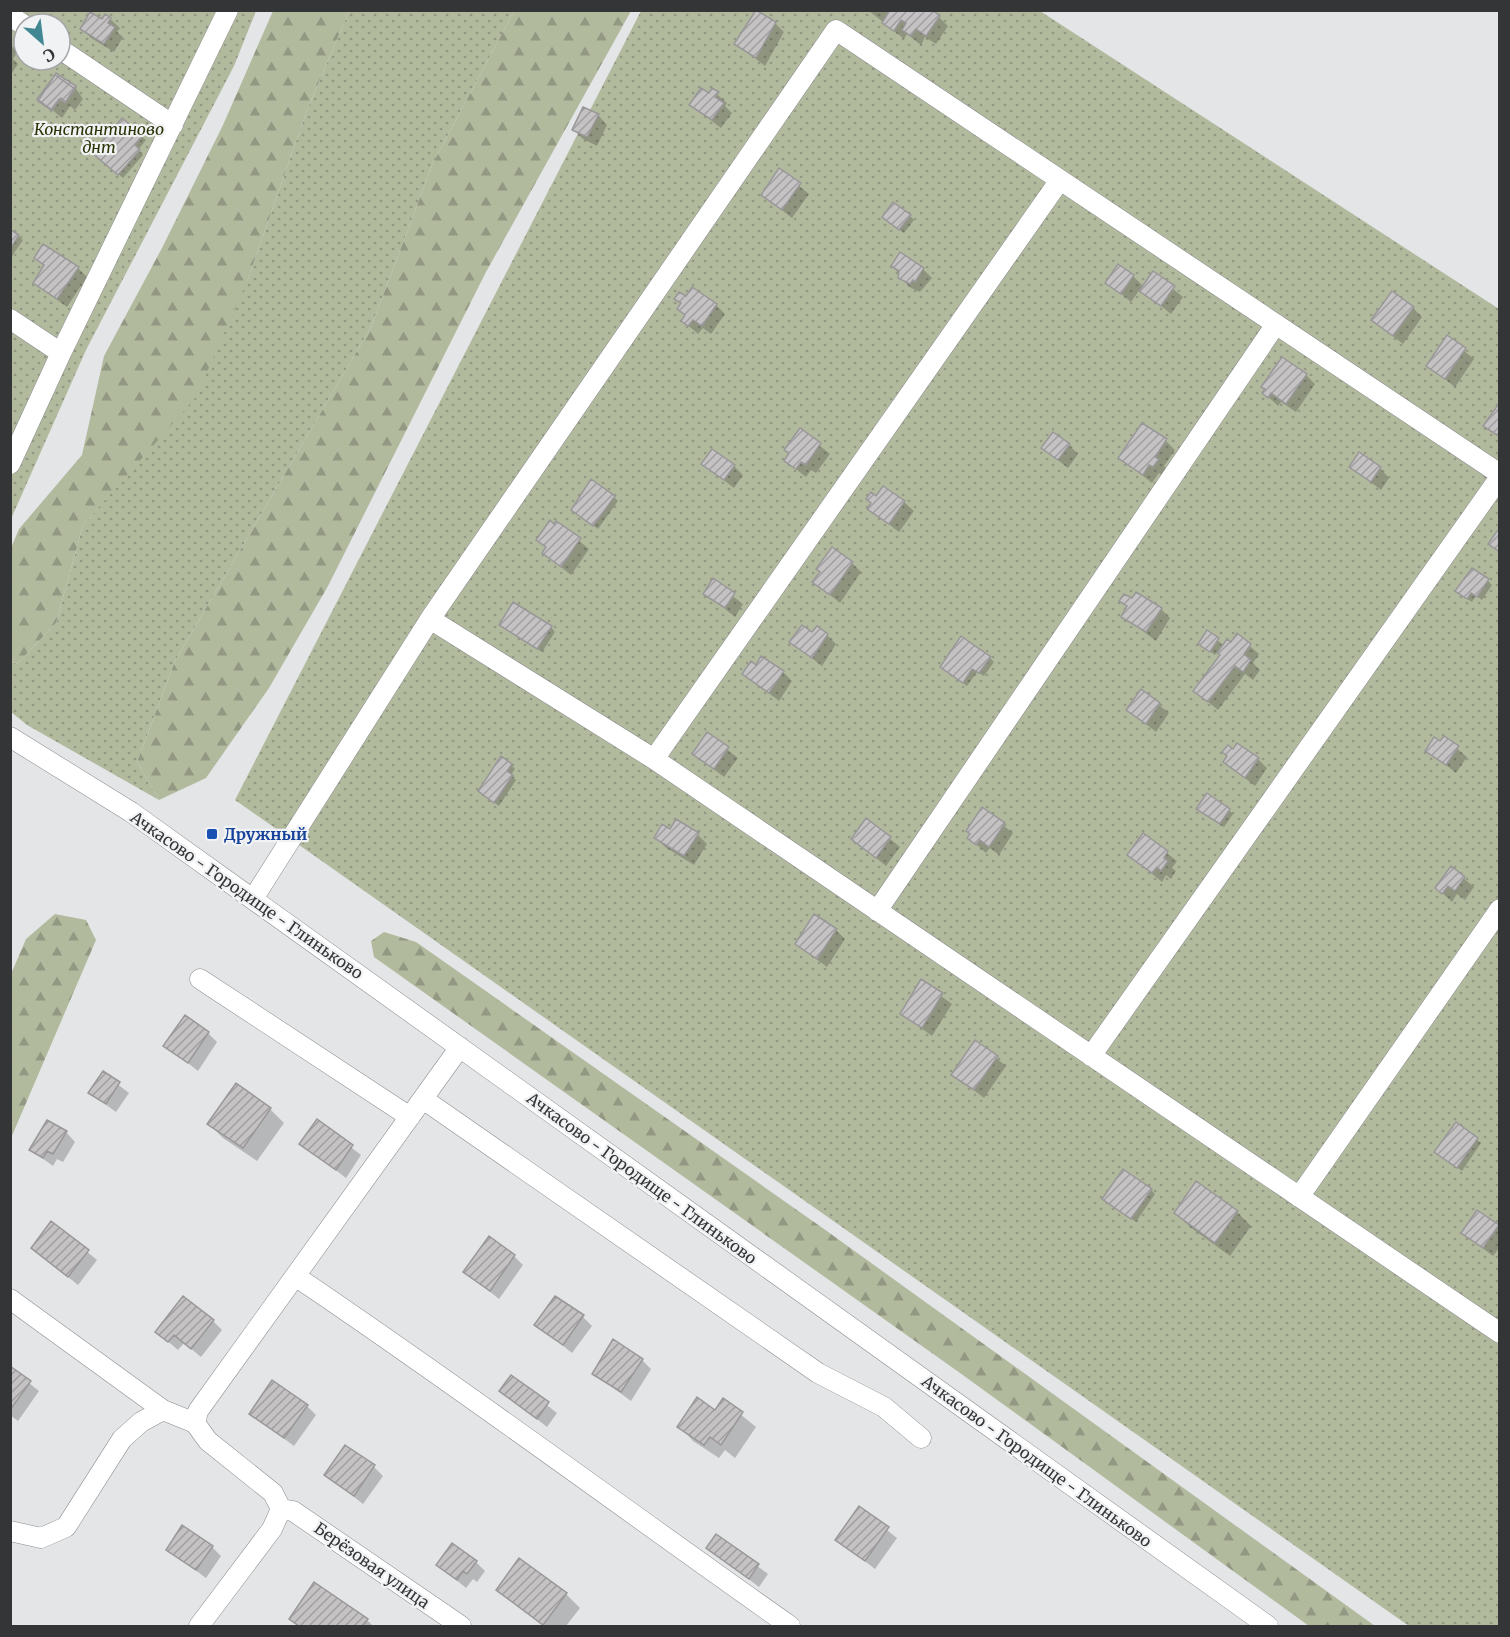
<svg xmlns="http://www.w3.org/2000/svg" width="1510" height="1637" font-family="Merriweather,serif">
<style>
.green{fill:url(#green-dots);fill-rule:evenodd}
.forest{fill:url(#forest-firs)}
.shadow{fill:#0003}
.building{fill:url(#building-hatch);stroke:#999798;stroke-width:1.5}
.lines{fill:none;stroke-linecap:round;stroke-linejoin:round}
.minor-casing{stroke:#8b8d8f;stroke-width:21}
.minor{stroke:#fff;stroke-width:20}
.transit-dot{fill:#1a4fb4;stroke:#f0f2f4;stroke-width:2}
.labels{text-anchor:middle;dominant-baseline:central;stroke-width:4.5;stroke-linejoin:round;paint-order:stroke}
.park-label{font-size:16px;font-style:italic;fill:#2a3305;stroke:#f0f2f4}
.transit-label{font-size:16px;font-weight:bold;fill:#164399;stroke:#f0f2f4;text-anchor:start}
.street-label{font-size:16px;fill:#343536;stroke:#f0f2f4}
</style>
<defs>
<pattern id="green-dots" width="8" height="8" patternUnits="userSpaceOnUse" patternTransform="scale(1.5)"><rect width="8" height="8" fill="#b2ba9e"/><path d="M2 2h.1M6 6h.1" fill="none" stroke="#929882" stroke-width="1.8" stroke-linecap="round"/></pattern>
<pattern id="forest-firs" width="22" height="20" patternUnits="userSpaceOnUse" patternTransform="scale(1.5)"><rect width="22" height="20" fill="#b2ba9e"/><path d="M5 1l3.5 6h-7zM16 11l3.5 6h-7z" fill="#929882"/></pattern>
<pattern id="building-hatch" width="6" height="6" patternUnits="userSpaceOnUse" patternTransform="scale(1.5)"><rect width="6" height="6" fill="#c5c2c4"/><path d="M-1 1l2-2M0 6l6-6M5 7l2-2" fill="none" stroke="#a19ea0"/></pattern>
</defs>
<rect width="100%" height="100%" fill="#e3e5e7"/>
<path class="green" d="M11,11H256L234,66L86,350L11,519ZM24,24H60V60H24Z
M349,11H514L433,163L371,327L175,661L137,762L159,800L27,725L11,712L10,661L17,664L56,623L83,525L142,457L248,279L307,110Z
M641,11H1040L1499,309V1626H1409L235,800Z"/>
<path class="forest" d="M273,11H349L307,110L248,279L196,397L83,525L56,623L17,664L11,661V548L19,529L82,455L104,356L162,248L223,125Z
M514,11H631L486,272L328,586L269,688L206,778L159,800L137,762L175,661L371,327L433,163Z
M55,914L86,920L96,940L11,1138V974L26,939Z
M384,932L416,942L824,1229L1375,1626H1309L960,1373L374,957L371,941Z"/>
<path class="shadow" d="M868,10H901L939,17L948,26L936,44L925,37L921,45L907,34L904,39Z
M110,19L120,28L117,32L123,37L114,52L91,38L82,29Z
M775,23L784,32L765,66L736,43Z
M10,45L18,51L13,59L18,64L10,76Z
M75,87L83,99L75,110L70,106L62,118L39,99Z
M712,90L727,103L725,106L732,113L721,128L691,105Z
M598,115L607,125L597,146L583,139L574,130Z
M122,120L146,140L138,150L143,155L123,178L98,157Z
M780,170L809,194L792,218L763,195Z
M910,216L914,220L904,233L888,221Z
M12,232L23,240L10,259V233Z
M36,258L78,268L87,277L67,307L34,283L45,267Z
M893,266L923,269L932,278L920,292L909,287Z
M1153,273L1183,297L1171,314L1140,289L1131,302L1107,282L1133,276L1144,287Z
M686,298L716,305L725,314L711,334L703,328L698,334L683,321L686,316L679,309L682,304L676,299Z
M1413,308L1422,317L1403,344L1373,320Z
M1447,337L1474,359L1455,387L1428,366Z
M1306,375L1315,384L1296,412L1281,402L1278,406L1264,393Z
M1500,405V438L1485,426Z
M800,430L830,454L816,473L811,470L806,477L786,461Z
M1166,441L1175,450L1164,466L1167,469L1163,476L1159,473L1152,483L1120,458Z
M1069,445L1078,454L1068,468L1043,448Z
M703,464L734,466L743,475L734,488Z
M1351,467L1380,468L1389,478L1381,490Z
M614,497L618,501L598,529L577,514Z
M877,498L904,502L914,511L899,532L869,509Z
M557,523L589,549L571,575L543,553L547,548L538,539Z
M852,563L861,572L840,603L814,582Z
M713,581L743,604L735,617L705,593Z
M1488,581L1492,585L1482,600L1476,596L1472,602L1461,595Z
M1121,601L1161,609L1170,618L1156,641L1123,616L1128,608Z
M551,627L555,632L542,652L505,628Z
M1207,632L1222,644L1219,649L1221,651L1237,635L1259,654L1253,663L1260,670L1253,680L1245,674L1218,710L1195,691L1221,656L1217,652L1215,655L1200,644Z
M827,635L836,644L822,666L791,642Z
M990,658L994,662L984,676L977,672L967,686L946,671Z
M756,667L783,672L792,681L779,701L744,674Z
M1141,691L1169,713L1156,732L1128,710Z
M708,734L738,758L724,777L694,754Z
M1444,738L1467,757L1456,773L1427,750L1441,743Z
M1233,751L1258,759L1267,768L1255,786L1225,762Z
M511,765L515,769L511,775L516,780L499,806L484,795Z
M982,809L1013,833L999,855L990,848L986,853L969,838Z
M1229,810L1233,814L1224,827L1202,813Z
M867,820L900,847L886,866L853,839Z
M670,831L698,835L707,844L694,865L665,847L656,837Z
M1144,835L1177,861L1172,868L1176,871L1171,879L1166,875L1162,882L1129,855Z
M1451,868L1474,887L1465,900L1457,894L1452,902L1437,888Z
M836,930L845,939L827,967L796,944Z
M922,982L952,1004L932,1036L902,1014Z
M208,1033L217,1042L198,1071L165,1045Z
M976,1042L1006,1066L984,1098L953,1074Z
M103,1073L129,1093L116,1112L90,1093Z
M270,1109L284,1123L257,1161L223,1138L209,1124Z
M317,1121L361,1155L346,1178L301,1143Z
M1456,1124L1481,1143L1462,1171L1436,1152Z
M66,1132L75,1142L63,1162L57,1159L53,1166L31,1150Z
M1196,1183L1237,1212L1251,1226L1230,1256L1190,1227L1176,1213Z
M1151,1190L1155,1194L1136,1222L1108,1203Z
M1477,1212L1500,1227V1247L1493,1256L1463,1233Z
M52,1223L97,1260L78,1285L33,1248Z
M514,1256L523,1265L499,1299L465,1272Z
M583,1317L592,1326L572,1353L536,1324Z
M213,1321L222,1330L201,1357L184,1343L178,1350L157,1332Z
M642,1360L651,1369L631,1401L593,1373Z
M10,1368L39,1391L18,1421L10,1415Z
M511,1377L557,1413L547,1427L501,1391Z
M723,1400L756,1427L735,1458L725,1450L719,1458L693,1441L679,1426L715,1412Z
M307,1406L316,1415L294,1446L251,1414Z
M374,1467L383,1476L363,1504L326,1475Z
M859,1508L897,1538L875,1569L837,1540Z
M716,1536L768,1574L759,1587L708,1548Z
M212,1547L221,1556L206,1578L168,1550Z
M476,1562L485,1571L477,1582L473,1579L466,1588L438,1565Z
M498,1590L566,1594L580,1608L566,1626H543Z
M290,1619L367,1620L373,1626H298Z"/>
<path class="building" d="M756,10L776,22L756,58L734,44Z
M890,10H932L940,16L926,36L916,29L911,36L902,30L906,23L901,20L894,31L882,23Z
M90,12L102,19L105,14L111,18L108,23L115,27L104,44L80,29Z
M56,73L76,86L65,103L59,99L51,110L38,101Z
M55,75L75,89L66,102L61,98L52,110L37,99Z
M701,88L709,93L712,88L719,92L715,97L724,103L712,120L689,105Z
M583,107L599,114L587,137L572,130Z
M122,118L143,135L135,145L140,150L118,175L92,153Z
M779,168L801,183L782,210L761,195Z
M893,202L911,215L899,230L882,217Z
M11,230L19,235L10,249V231Z
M43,244L79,267L57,299L33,283L44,265L34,258Z
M900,252L924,268L915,282L913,280L910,284L898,278L899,271L891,266Z
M1118,264L1134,275L1121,294L1105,283Z
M1153,271L1175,286L1161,306L1139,291Z
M692,287L717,304L702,326L693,320L688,326L681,321L685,315L677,309L681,303L674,299L679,292L686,296Z
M1392,291L1414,307L1393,336L1371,320Z
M1447,335L1466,348L1445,379L1426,366Z
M1282,357L1307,374L1286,404L1271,393L1268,398L1262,393L1265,389L1261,387Z
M1500,402V431L1497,435L1483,426Z
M1142,423L1167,439L1155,457L1159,459L1153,467L1149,465L1143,475L1118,458Z
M800,428L821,443L806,465L801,462L796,469L784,461L789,453L784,450Z
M1053,432L1070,444L1058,460L1041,448Z
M712,449L735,465L724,480L701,464Z
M1359,452L1381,467L1371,482L1349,467Z
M591,479L615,496L593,526L571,510Z
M883,486L905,501L889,524L867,509L871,503L866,499L871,492L876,496Z
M550,520L554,524L556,521L581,538L561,567L542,553L546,547L536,540Z
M1500,527V552L1488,544Z
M832,547L853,562L830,595L812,582L820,572L816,569Z
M1472,568L1489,579L1477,597L1471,593L1467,599L1455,591Z
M713,578L735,593L725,608L703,594Z
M1136,592L1162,608L1146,632L1121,617L1127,606L1119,601L1124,594L1132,598Z
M513,602L552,626L537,649L499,625Z
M802,625L812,632L817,626L828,634L812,658L789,642Z
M1207,630L1219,638L1210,652L1198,644Z
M1237,633L1251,644L1244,654L1251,660L1243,672L1235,666L1208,702L1193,691L1220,655L1217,653L1227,639L1231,642Z
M961,636L991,657L979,673L972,669L963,683L940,667Z
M761,656L784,671L769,693L742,674L751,661L756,665Z
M1141,689L1160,703L1146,724L1126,710Z
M707,732L729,747L714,769L692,754Z
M1444,736L1459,746L1446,765L1425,751L1434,737L1440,741Z
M1237,743L1259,758L1245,778L1223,762L1227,756L1222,752L1228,745L1233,749Z
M501,756L512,764L507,771L513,775L494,803L478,791Z
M1207,793L1230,809L1220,824L1196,809Z
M982,807L1005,823L989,847L980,840L976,845L967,838L970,834L966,831Z
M866,818L891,837L876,858L851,839Z
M676,819L699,833L684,856L654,838L662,824L670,829Z
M1143,833L1168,851L1164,858L1168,861L1161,871L1157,867L1152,873L1127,855Z
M1451,866L1465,877L1455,891L1448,886L1442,894L1435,888Z
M814,914L837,929L817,959L795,944Z
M921,979L943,993L922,1028L900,1014Z
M185,1015L209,1032L188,1063L163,1046Z
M975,1040L998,1056L974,1090L951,1075Z
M103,1071L120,1082L106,1104L88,1093Z
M236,1083L271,1108L243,1148L207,1124Z
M317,1119L353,1145L336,1170L299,1144Z
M47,1120L67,1131L53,1154L47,1151L43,1158L29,1150Z
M1456,1122L1478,1138L1457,1168L1434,1152Z
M1123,1169L1152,1189L1131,1219L1102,1199Z
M1196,1181L1238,1211L1215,1243L1174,1213Z
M1477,1210L1499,1225L1483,1248L1461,1233Z
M51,1221L89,1250L68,1277L31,1248Z
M489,1236L515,1255L490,1291L463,1272Z
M183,1296L214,1320L191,1349L174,1335L168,1342L155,1332Z
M555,1296L584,1315L563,1345L534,1325Z
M613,1339L643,1359L621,1392L592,1374Z
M10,1366L31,1381L10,1410Z
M511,1375L549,1402L537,1419L499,1391Z
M272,1380L308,1405L284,1438L249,1414Z
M697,1397L715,1410L723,1398L743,1412L721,1445L710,1437L704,1445L677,1427Z
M345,1445L375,1465L354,1496L324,1475Z
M859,1506L889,1527L865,1561L835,1540Z
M182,1525L213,1546L196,1570L166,1550Z
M716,1534L759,1564L749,1579L706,1548Z
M452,1543L477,1561L467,1574L463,1571L457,1580L436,1565Z
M519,1558L567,1593L543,1625L496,1590Z
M314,1582L368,1619L362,1626H299L289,1619Z"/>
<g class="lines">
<g class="minor-casing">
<path id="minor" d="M10,16L24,25
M60,49L173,125
M10,319L61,353
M10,464L61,353L228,10
M430,619L836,30L1500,474
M10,737L131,812L1268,1626
M654,759L1060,180
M253,899L430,619L654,759L1500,1333
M877,911L1276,324
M200,979L410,1117
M1091,1056L1500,477
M423,1099L818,1373L884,1407L921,1438
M1299,1197L1500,909
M295,1276C463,1389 625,1510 790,1626
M10,1299L163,1410L195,1423
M281,1509L293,1511L461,1626
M10,1531L41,1538L66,1527L122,1439L141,1422L163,1410
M199,1626L272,1529L281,1509L273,1493L208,1441L195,1423L198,1411L460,1047"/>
</g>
<use href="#minor" class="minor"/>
</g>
<rect class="transit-dot" x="206" y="828" width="12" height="12" rx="3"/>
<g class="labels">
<g class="park-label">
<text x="99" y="129">Константиново<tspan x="99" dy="18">днт</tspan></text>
</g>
<g class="transit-label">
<text x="224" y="834">Дружный</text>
</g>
<g class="street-label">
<text transform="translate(247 895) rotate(35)">Ачкасово - Городище - Глиньково</text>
<text transform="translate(642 1178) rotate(36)">Ачкасово - Городище - Глиньково</text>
<text transform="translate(1037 1461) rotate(36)">Ачкасово - Городище - Глиньково</text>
<text transform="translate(372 1565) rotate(35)">Берёзовая улица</text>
</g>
</g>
<rect width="1510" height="1637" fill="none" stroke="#343536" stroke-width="24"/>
<g transform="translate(42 42) rotate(152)"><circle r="28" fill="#f0f2f4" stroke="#a5a6a8" stroke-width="1.5"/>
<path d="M0-4.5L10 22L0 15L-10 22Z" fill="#418892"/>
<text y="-9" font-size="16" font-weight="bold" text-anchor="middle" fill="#343536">С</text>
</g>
</svg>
